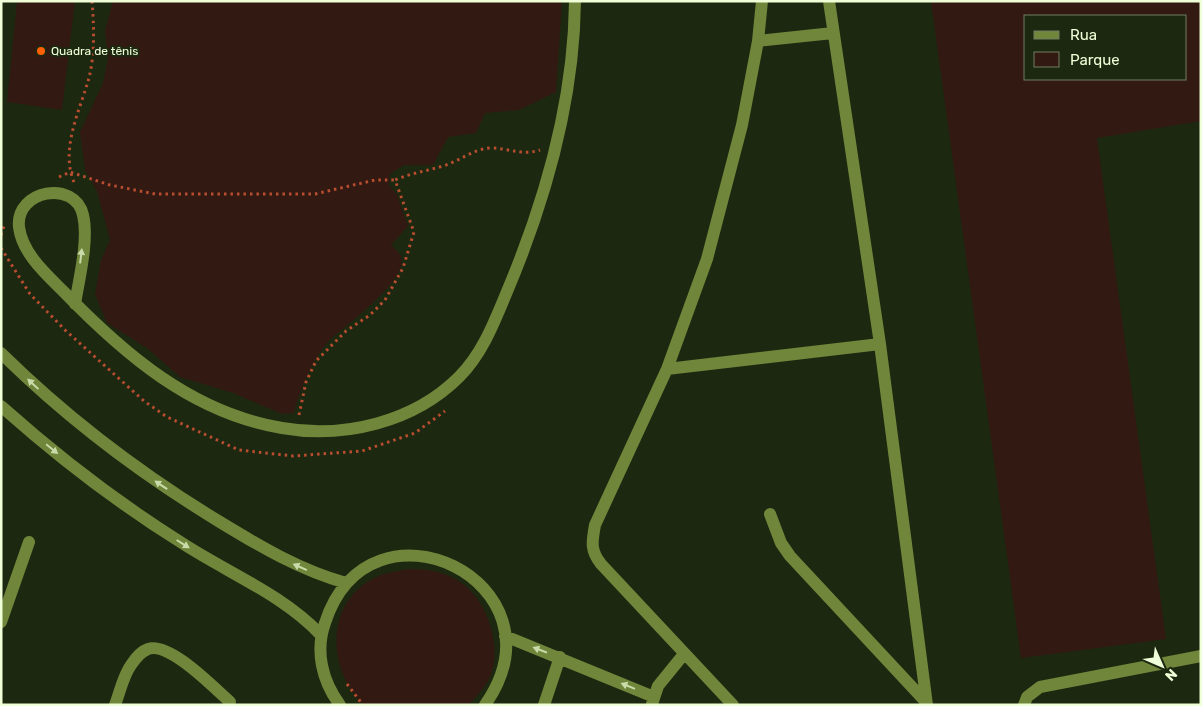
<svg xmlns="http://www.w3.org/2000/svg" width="1202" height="706" font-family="Rubik,sans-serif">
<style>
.green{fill:#321a13;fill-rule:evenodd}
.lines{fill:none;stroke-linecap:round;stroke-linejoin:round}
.path{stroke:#b94d30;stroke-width:3;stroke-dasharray:2.5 4;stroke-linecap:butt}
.minor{stroke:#6f863b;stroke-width:12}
.oneway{fill:#c9dba8}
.poi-dot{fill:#fe6003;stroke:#1d2810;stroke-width:2}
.labels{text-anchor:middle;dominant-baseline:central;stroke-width:4;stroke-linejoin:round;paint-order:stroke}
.poi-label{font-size:12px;fill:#efffd7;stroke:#1d2810;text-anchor:start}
</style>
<rect width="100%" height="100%" fill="#1d2810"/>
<path class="green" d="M17,1H75L62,110L7,102Z
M113,1H562L556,92L519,110L485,113L476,133L448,137L433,165H404L390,174L389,185L397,195L408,226L391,245C394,248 399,252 401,256C410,280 344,326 329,341C312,359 300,390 294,413L282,414L233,393L180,377L147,348L107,323L95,294L101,260L110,240L97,191L85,170L80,132L103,83L108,59L105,31Z
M931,1H1201V121L1097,138L1166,639L1021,658ZM1026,16H1186V79H1026Z
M408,569C450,568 479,586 491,628C495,645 497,660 490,677C486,686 476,697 469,705H363C325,666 325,597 381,575C389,572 399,571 408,569Z"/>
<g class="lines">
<path class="path" d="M59,177L70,172L110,185L155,194H315L375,180H395
M74,182C60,149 80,110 89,78C95,54 94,25 92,1
M1,235L4,226
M1,248L30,294L65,330L144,401L167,417L239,450L293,456L362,451L415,433L445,411
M299,415L306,382L316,361L346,331L370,315L385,300L403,268L414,232L395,180C411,173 427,171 443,166C460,161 473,149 490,148C509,148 522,156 540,150
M347,684L363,705"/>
<path class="minor" d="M829,1L880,344L927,705
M758,41L833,33
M75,304C79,279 89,240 83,215C75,179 15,190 19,227C22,253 46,274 63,291C124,354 192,413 282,428C344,439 414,422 459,377C482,354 494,323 506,294C545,202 574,102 575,1
M1,353C68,419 141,474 220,522C261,547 300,570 346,583
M667,369L880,344
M1,406C57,456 118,503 182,543C228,573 282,594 321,635
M770,514L781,543L790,556L926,702
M1,622L29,542
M505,636L654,697
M652,704L658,686L684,654
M115,705C120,692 123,676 131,665C135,659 142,651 148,649C169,641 214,688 230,702
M340,705C322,681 315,651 325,623C369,485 571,582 485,705
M544,705L560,657
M733,705L601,564C590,550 592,542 595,525L667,369L707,259L742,125L758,41L762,1
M1024,705L1027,697L1040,687L1201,656"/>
</g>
<defs><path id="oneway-solid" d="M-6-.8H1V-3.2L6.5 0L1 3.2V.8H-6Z" transform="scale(1.25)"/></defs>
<g class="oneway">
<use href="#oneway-solid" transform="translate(81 256) rotate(-83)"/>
<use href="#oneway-solid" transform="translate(33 384) rotate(-137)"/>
<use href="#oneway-solid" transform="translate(52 449) rotate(39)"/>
<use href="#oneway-solid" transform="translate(161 485) rotate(-146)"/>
<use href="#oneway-solid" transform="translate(183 544) rotate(32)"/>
<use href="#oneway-solid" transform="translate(300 567) rotate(-156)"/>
<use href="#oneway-solid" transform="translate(540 650) rotate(-159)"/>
<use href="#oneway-solid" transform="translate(628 686) rotate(-158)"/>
</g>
<circle class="poi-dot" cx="41" cy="51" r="5"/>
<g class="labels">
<g class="poi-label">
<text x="51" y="51">Quadra de tênis</text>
</g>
</g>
<rect width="1202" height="706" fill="none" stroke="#efffd7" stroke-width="5"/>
<rect x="1024" y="15" width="162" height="65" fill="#1d2810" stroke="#717e60"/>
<rect x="1034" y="31" width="25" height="8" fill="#6f863b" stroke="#717e60"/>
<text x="1070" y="40" font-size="15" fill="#efffd7">Rua</text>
<rect x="1034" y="52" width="25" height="15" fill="#321a13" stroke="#717e60"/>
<text x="1070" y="65" font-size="15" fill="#efffd7">Parque</text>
<g transform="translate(1162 666) rotate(135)" stroke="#1d2810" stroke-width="4" paint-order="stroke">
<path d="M0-4L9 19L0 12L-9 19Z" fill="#efffd7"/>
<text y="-8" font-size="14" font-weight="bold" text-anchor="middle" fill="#efffd7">N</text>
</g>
</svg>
